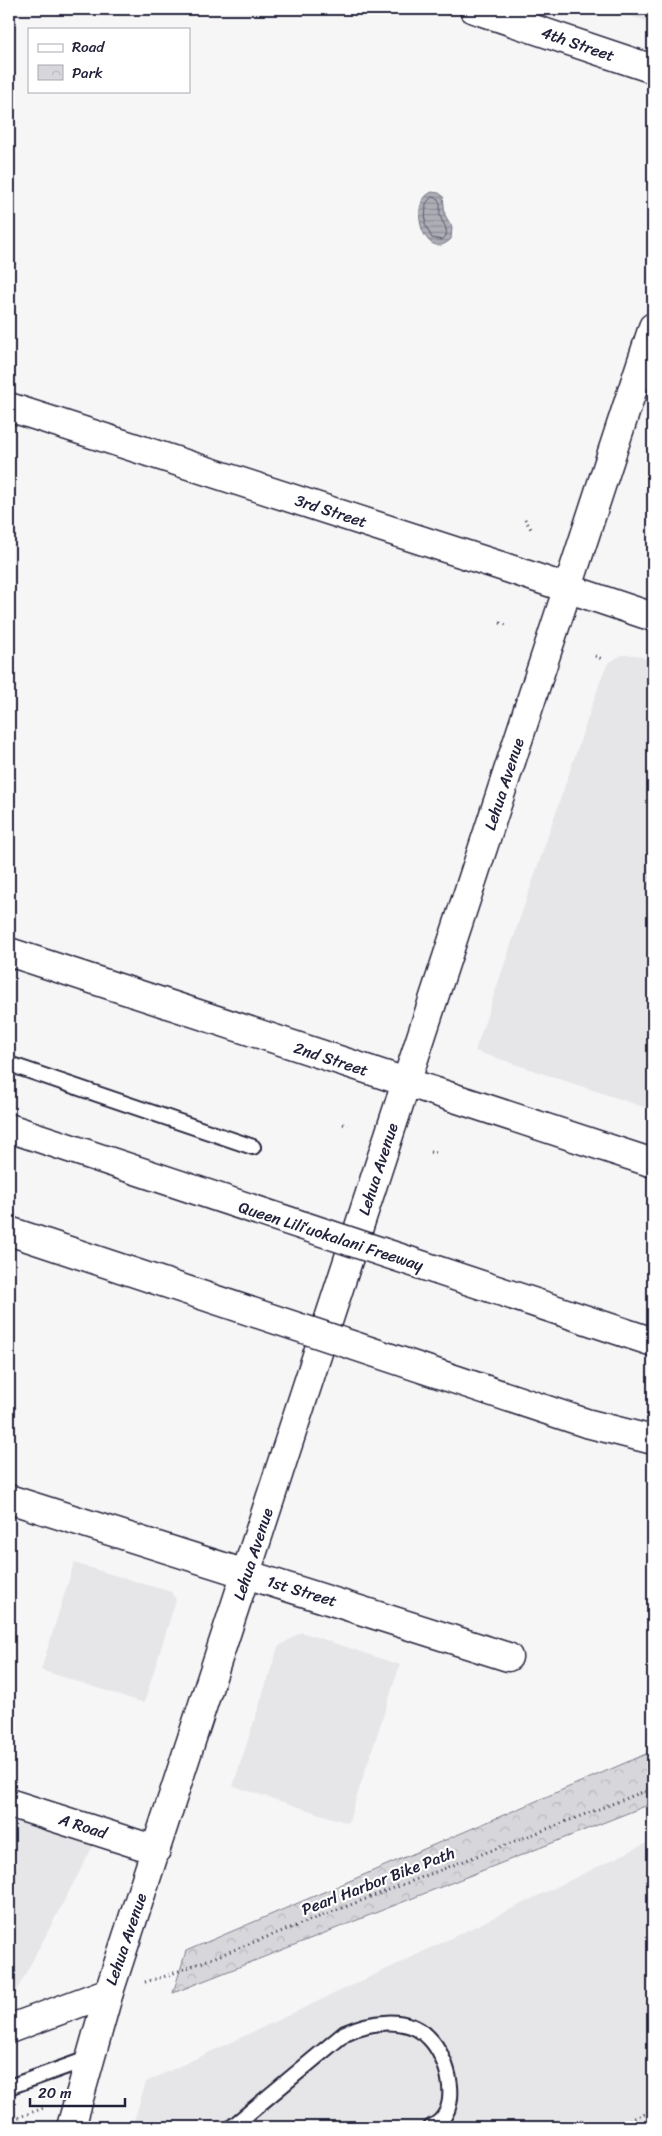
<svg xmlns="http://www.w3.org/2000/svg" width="662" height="2136" font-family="Sriracha,sans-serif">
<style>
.built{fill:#e6e6e9}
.park{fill:url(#park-crowns);stroke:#7c7c8b}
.water{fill:url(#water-rules);stroke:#767685}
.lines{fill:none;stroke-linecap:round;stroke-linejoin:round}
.shore{stroke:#5a5a6d;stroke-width:1}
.service-casing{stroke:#22223b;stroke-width:18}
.minor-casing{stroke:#22223b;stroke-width:31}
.tertiary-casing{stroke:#22223b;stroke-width:31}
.path{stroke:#22223b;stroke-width:3;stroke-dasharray:1 4;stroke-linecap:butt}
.service{stroke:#fff;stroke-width:14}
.minor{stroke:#fff;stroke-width:28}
.tertiary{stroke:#fff;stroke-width:28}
.motorway-bridge-casing{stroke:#22223b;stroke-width:31;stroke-linecap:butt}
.motorway-bridge{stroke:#fff;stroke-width:28}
.labels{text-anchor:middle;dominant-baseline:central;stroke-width:4.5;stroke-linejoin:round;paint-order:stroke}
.street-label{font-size:16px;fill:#22223b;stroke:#fff}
</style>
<defs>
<pattern id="park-crowns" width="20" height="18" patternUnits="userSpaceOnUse" patternTransform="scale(1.25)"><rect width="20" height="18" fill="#d7d7db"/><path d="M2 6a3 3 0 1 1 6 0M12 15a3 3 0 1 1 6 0" fill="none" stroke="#b8b8bd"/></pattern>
<pattern id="water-rules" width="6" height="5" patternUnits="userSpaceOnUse" patternTransform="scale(1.25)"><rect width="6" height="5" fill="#aeaeb7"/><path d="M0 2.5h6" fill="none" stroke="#8d8d96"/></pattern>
</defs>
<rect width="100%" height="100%" fill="#f6f6f7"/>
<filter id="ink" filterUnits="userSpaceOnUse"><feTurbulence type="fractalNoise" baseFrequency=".02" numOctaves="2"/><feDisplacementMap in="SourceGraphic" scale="10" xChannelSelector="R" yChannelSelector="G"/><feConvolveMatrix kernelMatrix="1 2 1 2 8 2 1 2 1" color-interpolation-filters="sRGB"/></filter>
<g filter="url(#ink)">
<path class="built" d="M608,9H653V23Z
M622,655H636L653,661V1110L475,1051L602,676L608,663Z
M74,1563L171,1592L176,1600L144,1703L41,1670Z
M301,1632L400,1665L348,1823L233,1786L278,1647Z
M9,1817L94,1844L17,1990L9,1993Z
M653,1840V2127H132L146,2082L406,1960Z"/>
<path class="park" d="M653,1751V1803L173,1993L186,1951Z"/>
<path class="water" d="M432,192L439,193L443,196L445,215L452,227L451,239C425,265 406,202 432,192Z"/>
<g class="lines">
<path class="shore" d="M432,197L437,198C442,204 439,208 440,215C442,223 448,227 446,236L442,240L432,238L425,224L426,204Z"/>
<g class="service-casing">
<path id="service" d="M9,1064L253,1147
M9,2087L90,2058
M232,2127L345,2033C369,2022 406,2015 428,2037C449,2057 464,2112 431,2127"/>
</g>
<g class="minor-casing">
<path id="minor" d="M474,9L653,69
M9,407L504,567L653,617
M9,952L653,1163
M9,1499L508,1657
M9,1803L156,1850
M9,2029L109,1992"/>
</g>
<g class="tertiary-casing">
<path id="tertiary" d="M71,2127L109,1992L653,327"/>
</g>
<path class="path" d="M525,519L531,529
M500,623L509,626
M595,656L602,659
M343,1124L348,1125
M430,1152L436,1153
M145,1982L166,1976L653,1788
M9,2121L46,2107
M611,2127L653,2111"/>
<use href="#service" class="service"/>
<use href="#minor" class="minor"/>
<use href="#tertiary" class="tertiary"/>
<g class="motorway-bridge-casing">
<path id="motorway-bridge" d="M9,1128L653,1342
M9,1231L586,1423L653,1440"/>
</g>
<use href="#motorway-bridge" class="motorway-bridge"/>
</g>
</g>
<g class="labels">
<g class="street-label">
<text transform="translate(578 44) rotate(19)">4th Street</text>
<text transform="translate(331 511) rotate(18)">3rd Street</text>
<text transform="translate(504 784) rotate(-72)">Lehua Avenue</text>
<text transform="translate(331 1059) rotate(18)">2nd Street</text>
<text transform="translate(378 1169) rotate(-72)">Lehua Avenue</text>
<text transform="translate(331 1236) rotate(18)">Queen Liliʻuokalani Freeway</text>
<text transform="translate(253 1554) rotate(-72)">Lehua Avenue</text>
<text transform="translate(302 1591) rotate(17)">1st Street</text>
<text transform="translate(83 1826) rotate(18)">A Road</text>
<text transform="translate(378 1881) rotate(-21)">Pearl Harbor Bike Path</text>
<text transform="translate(126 1939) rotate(-71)">Lehua Avenue</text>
</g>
</g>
<rect width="662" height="2136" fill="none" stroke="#fff" stroke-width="30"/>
<rect x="15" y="15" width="632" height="2106" fill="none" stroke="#22223b" stroke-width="2" filter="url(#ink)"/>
<rect x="28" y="28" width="162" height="65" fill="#ffffff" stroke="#a7a7b1"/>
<rect x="38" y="44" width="25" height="8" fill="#ffffff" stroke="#a7a7b1"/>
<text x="72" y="52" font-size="15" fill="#22223b">Road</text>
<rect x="38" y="65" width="25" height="15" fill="url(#park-crowns)" stroke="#a7a7b1"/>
<text x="72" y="78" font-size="15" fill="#22223b">Park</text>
<path d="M30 2098v8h95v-8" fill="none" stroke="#22223b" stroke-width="2.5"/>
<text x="38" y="2098" font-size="15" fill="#22223b" stroke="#ffffff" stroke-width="4" paint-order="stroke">20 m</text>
</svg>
